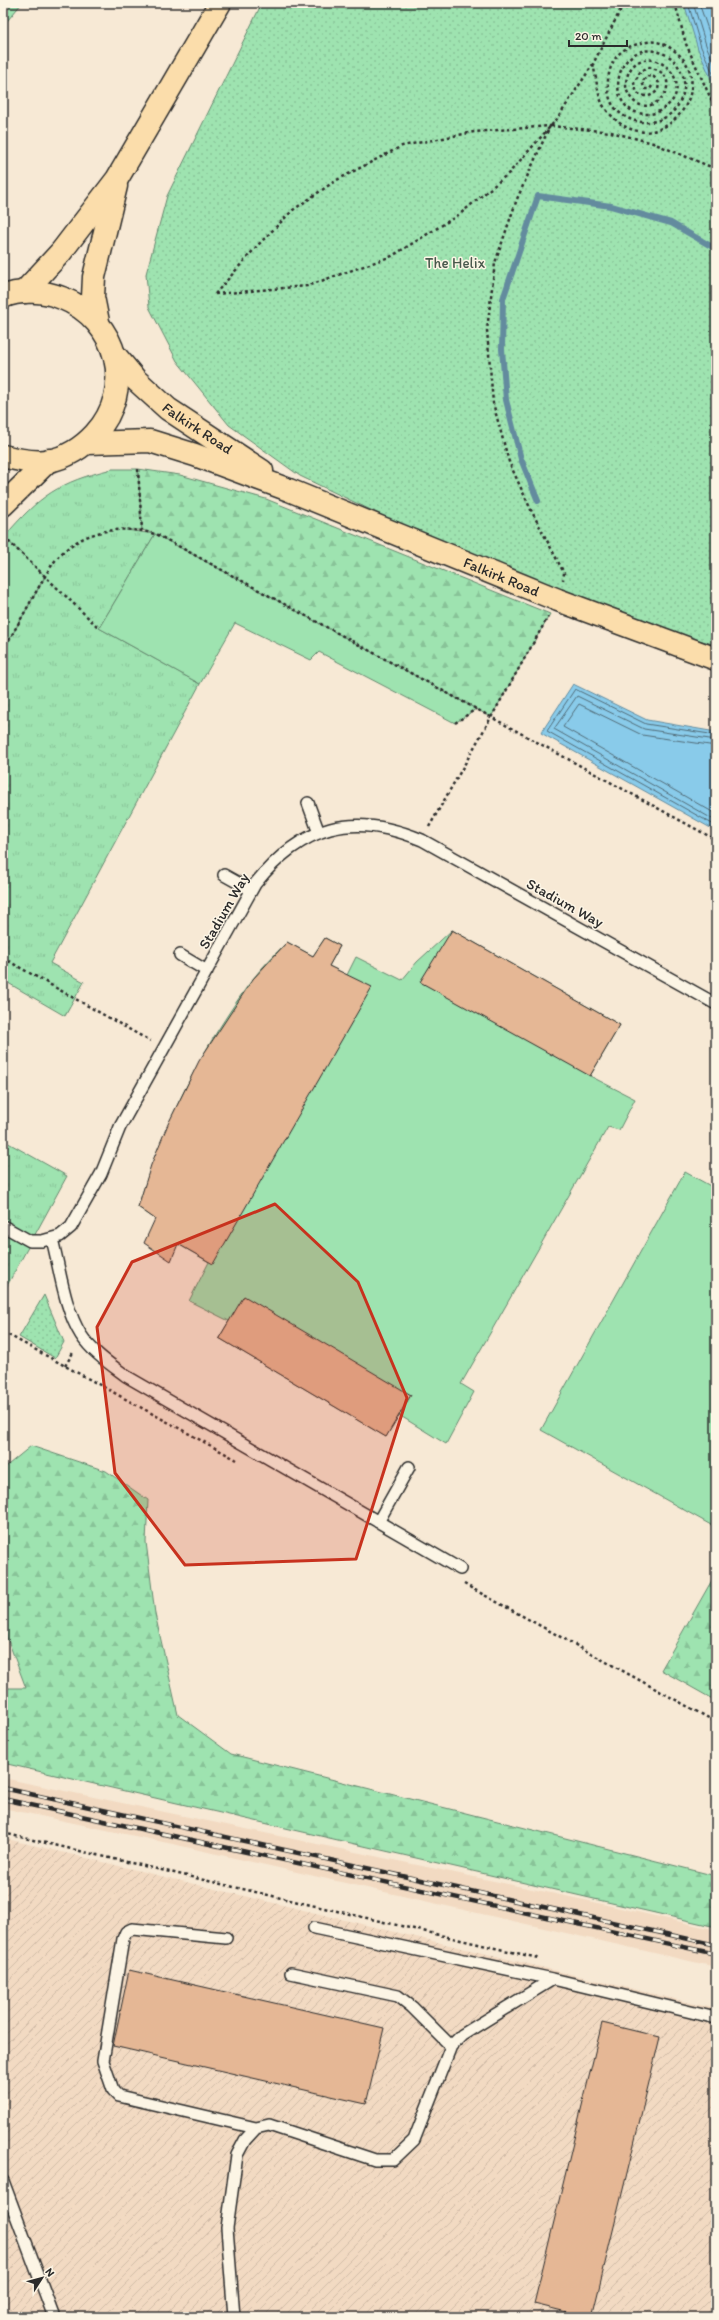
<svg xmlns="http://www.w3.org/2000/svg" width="719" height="2320" font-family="Itim,sans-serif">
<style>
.built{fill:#f2dac2}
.industrial{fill:url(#industrial-furrows)}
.grass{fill:url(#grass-tufts);stroke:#64876e}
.forest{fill:url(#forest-firs);stroke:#64876e}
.park{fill:url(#park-dots);stroke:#64876e}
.garden{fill:#9ee3b0;stroke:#64876e}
.water{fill:#89cbea;stroke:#638b9e}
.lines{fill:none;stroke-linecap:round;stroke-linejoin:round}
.shore{stroke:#516b77;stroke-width:1}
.stream{stroke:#638b9e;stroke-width:6}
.building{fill:#e5b795;stroke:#2b2b2b}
.service-casing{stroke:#2b2b2b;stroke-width:14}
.primary-casing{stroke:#2b2b2b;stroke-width:25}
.path{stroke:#2b2b2b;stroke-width:2.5;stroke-dasharray:3 3;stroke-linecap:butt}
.service{stroke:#fcf5e5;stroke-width:11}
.primary{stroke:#fbddab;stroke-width:22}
.rail-casing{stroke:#2b2b2b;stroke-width:4.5}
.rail{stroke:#fcf5e5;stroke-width:3;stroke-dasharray:9;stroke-linecap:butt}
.marked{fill:#c8321e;fill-opacity:0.2;stroke:#c8321e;stroke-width:3;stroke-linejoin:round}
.labels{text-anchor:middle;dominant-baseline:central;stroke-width:3;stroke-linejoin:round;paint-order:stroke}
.park-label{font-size:15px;fill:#48594c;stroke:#fcf5e5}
.street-label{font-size:15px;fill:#2b2b2b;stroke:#fcf5e5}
</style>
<defs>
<pattern id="industrial-furrows" width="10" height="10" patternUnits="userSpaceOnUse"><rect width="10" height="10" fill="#f2dac2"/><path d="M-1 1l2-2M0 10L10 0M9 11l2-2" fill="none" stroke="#d0bba7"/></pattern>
<pattern id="grass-tufts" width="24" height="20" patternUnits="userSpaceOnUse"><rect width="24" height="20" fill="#9ee3b0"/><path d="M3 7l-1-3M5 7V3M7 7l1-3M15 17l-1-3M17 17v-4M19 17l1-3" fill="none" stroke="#88c398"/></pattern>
<pattern id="forest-firs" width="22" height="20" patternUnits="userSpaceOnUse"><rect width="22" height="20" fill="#9ee3b0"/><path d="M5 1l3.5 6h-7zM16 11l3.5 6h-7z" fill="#88c398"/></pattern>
<pattern id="park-dots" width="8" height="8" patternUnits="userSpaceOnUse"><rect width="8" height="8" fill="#9ee3b0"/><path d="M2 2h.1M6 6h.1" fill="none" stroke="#88c398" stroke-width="1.8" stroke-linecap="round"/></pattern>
</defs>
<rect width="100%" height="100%" fill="#f7e9d5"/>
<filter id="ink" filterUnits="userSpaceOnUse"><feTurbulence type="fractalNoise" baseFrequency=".025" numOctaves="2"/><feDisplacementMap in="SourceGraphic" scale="8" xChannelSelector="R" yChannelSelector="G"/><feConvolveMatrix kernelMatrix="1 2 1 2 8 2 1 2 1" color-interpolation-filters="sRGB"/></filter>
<g filter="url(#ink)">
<path class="built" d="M3,1778L589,1901L716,1930V1967L177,1845L3,1808Z"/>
<path class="industrial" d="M3,1838L716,2009V2317H3Z"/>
<path class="grass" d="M3,3H22L3,26Z
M112,469H138L142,530H126L155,534L99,628L200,684L50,963L84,982L65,1016L3,980V651L45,577L4,537C39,496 59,482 112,469Z
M3,1140L67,1176L3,1293Z"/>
<path class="forest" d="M138,469L180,475L266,499L550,614L491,717L155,534L142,530Z
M31,1446L106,1471L148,1500L146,1542L155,1614L178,1715L231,1754L716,1876V1927L3,1763V1688H26L3,1627V1469Z
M716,1573V1701L661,1670Z"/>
<path class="park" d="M262,3H716V645L558,600L300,476L229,425L177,361L149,307L146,274L167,196Z
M44,1295L64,1342L55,1358L19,1337Z"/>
<path class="garden" d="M155,534L476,709L455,723L319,652L311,660L235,623L200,684L99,628Z
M4,537L45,576L3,651V539Z
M452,930L620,1025L590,1076L635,1099L619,1130L608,1127L461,1384L474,1392L446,1444L399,1415L386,1437L219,1338L229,1321L189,1301L209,1262L178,1244L155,1219L138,1207C163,1125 201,1049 252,980C262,967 275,954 287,942L313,956L325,938L340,946L329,966L347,975L356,957L402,980L417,962Z
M685,1172L716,1189V1516L711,1525L541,1430Z"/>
<path class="water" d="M684,3H716L715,88L698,49Z
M573,684L647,720L716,732V831L541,733Z"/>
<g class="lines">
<path class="shore" d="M688,3L701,47L716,80
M693,3L706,45L716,68
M699,3L716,53
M716,735L646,724L575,689L547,731L716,826
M716,740L644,729L577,696L554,729L716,821
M716,746L642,735L579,704L563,727L716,814"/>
<path class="stream" d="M538,501L521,459L506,400L502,349L503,299L538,196L611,206L671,223L716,249"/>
</g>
<path class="building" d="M452,930L620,1025L590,1076L420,982Z
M325,938L340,946L329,966L372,987L213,1264L178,1244L171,1261L144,1243L155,1219L138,1207L151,1165L168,1124L199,1061L253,979L287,942L313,956Z
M244,1296L411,1395L386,1437L219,1338Z
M129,1970L384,2028L366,2104L113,2046Z
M602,2023L660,2037L592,2317H587L534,2304Z"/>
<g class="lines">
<g class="service-casing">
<path id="service" d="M308,803L319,833
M224,875L251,890
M180,955L207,971
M3,1226L30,1241H42L60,1236L71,1227L101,1174L120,1127L255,884C302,825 353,811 422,840L716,1004
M52,1239C60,1269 64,1308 81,1335C92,1352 110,1364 126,1376L460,1569
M378,1522L409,1467
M314,1928L553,1979L716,2018
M226,1938L132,1929L126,1932L123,1939L103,2061L113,2090L119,2096L256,2128L269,2125L375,2160H393L414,2140L451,2046L462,2035L553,1979
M291,1973L398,1996L412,2007L451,2046
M3,2181L54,2317
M234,2317L227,2228L237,2155L245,2140L256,2128"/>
</g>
<g class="primary-casing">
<g id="primary">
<path d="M24,292L61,252L117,179L220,3"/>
<path d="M3,297C20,289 45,291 62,298C118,320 136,389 95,434C83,447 66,458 48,461C32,463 18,460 3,456"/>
<path d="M98,322L93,297L94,277L116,186"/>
<path id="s1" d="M115,355L136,380L168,409L262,471"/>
<path id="s2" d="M87,443L150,441L195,455L289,490L558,600L716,659"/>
<path d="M3,505L49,460"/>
</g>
</g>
<path class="path" d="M675,3L686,44L716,110
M593,64C596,76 597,91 602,103C605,110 612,116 617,121C664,159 719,86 676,52C667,45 658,40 647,42C636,44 625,47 618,55C606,68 604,95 615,108C633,130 671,126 681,99C687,86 685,74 675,62C671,56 662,53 655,51C613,43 602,115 648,114C658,114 669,106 674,98C688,70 643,43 629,72C625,80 625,89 629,95C648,128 693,76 648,67L640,72L634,83L637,93C646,98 651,97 658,90L659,83L654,77L647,76L642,82L645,89H650L652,86
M551,126L611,132L653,143L716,169
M215,294L258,245L293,210L335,181L402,146L474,132L550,126L517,199L495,263L487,330L493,403L509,462L531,510L564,573L563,580
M215,294L307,286L392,256L460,214L509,173L557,119L593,64L624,3
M138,469L142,530
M4,537L99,628
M3,651C14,631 25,612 36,592C43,580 50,566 59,556C84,529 125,524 158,535L716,840
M455,723L476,709
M429,827L548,617
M3,958L150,1041
M3,1332L237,1460
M65,1366L74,1351
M464,1584L716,1722
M3,1833L538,1958"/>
<use href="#service" class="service"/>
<use href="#primary" class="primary"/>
<g class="rail-casing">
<path id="rail" d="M3,1788L716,1945
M3,1799L716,1954"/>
</g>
<use href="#rail" class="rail"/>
</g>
</g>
<path class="marked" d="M275,1204L358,1282L407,1398L356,1559L185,1565L115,1473L97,1327L132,1262Z"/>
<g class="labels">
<g class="park-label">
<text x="455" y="263">The Helix</text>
</g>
<g class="street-label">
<text stroke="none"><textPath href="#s1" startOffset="111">Falkirk Road</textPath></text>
<text stroke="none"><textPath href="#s2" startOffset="440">Falkirk Road</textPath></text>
<text transform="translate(565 903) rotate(29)">Stadium Way</text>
<text transform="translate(224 911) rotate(-60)">Stadium Way</text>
</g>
</g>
<rect width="719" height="2320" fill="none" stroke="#fcf5e5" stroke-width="16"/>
<rect x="8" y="8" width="703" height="2304" fill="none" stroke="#2b2b2b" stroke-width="1.5" filter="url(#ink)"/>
<g transform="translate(42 2278) rotate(54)" stroke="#fcf5e5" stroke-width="3" paint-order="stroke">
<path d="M0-3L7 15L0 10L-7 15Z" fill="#2b2b2b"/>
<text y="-6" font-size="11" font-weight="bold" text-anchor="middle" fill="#2b2b2b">N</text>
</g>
<path d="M569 40v6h58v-6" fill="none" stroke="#2b2b2b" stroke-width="2"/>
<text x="575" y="40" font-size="12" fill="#2b2b2b" stroke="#fcf5e5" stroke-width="3" paint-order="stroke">20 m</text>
</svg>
